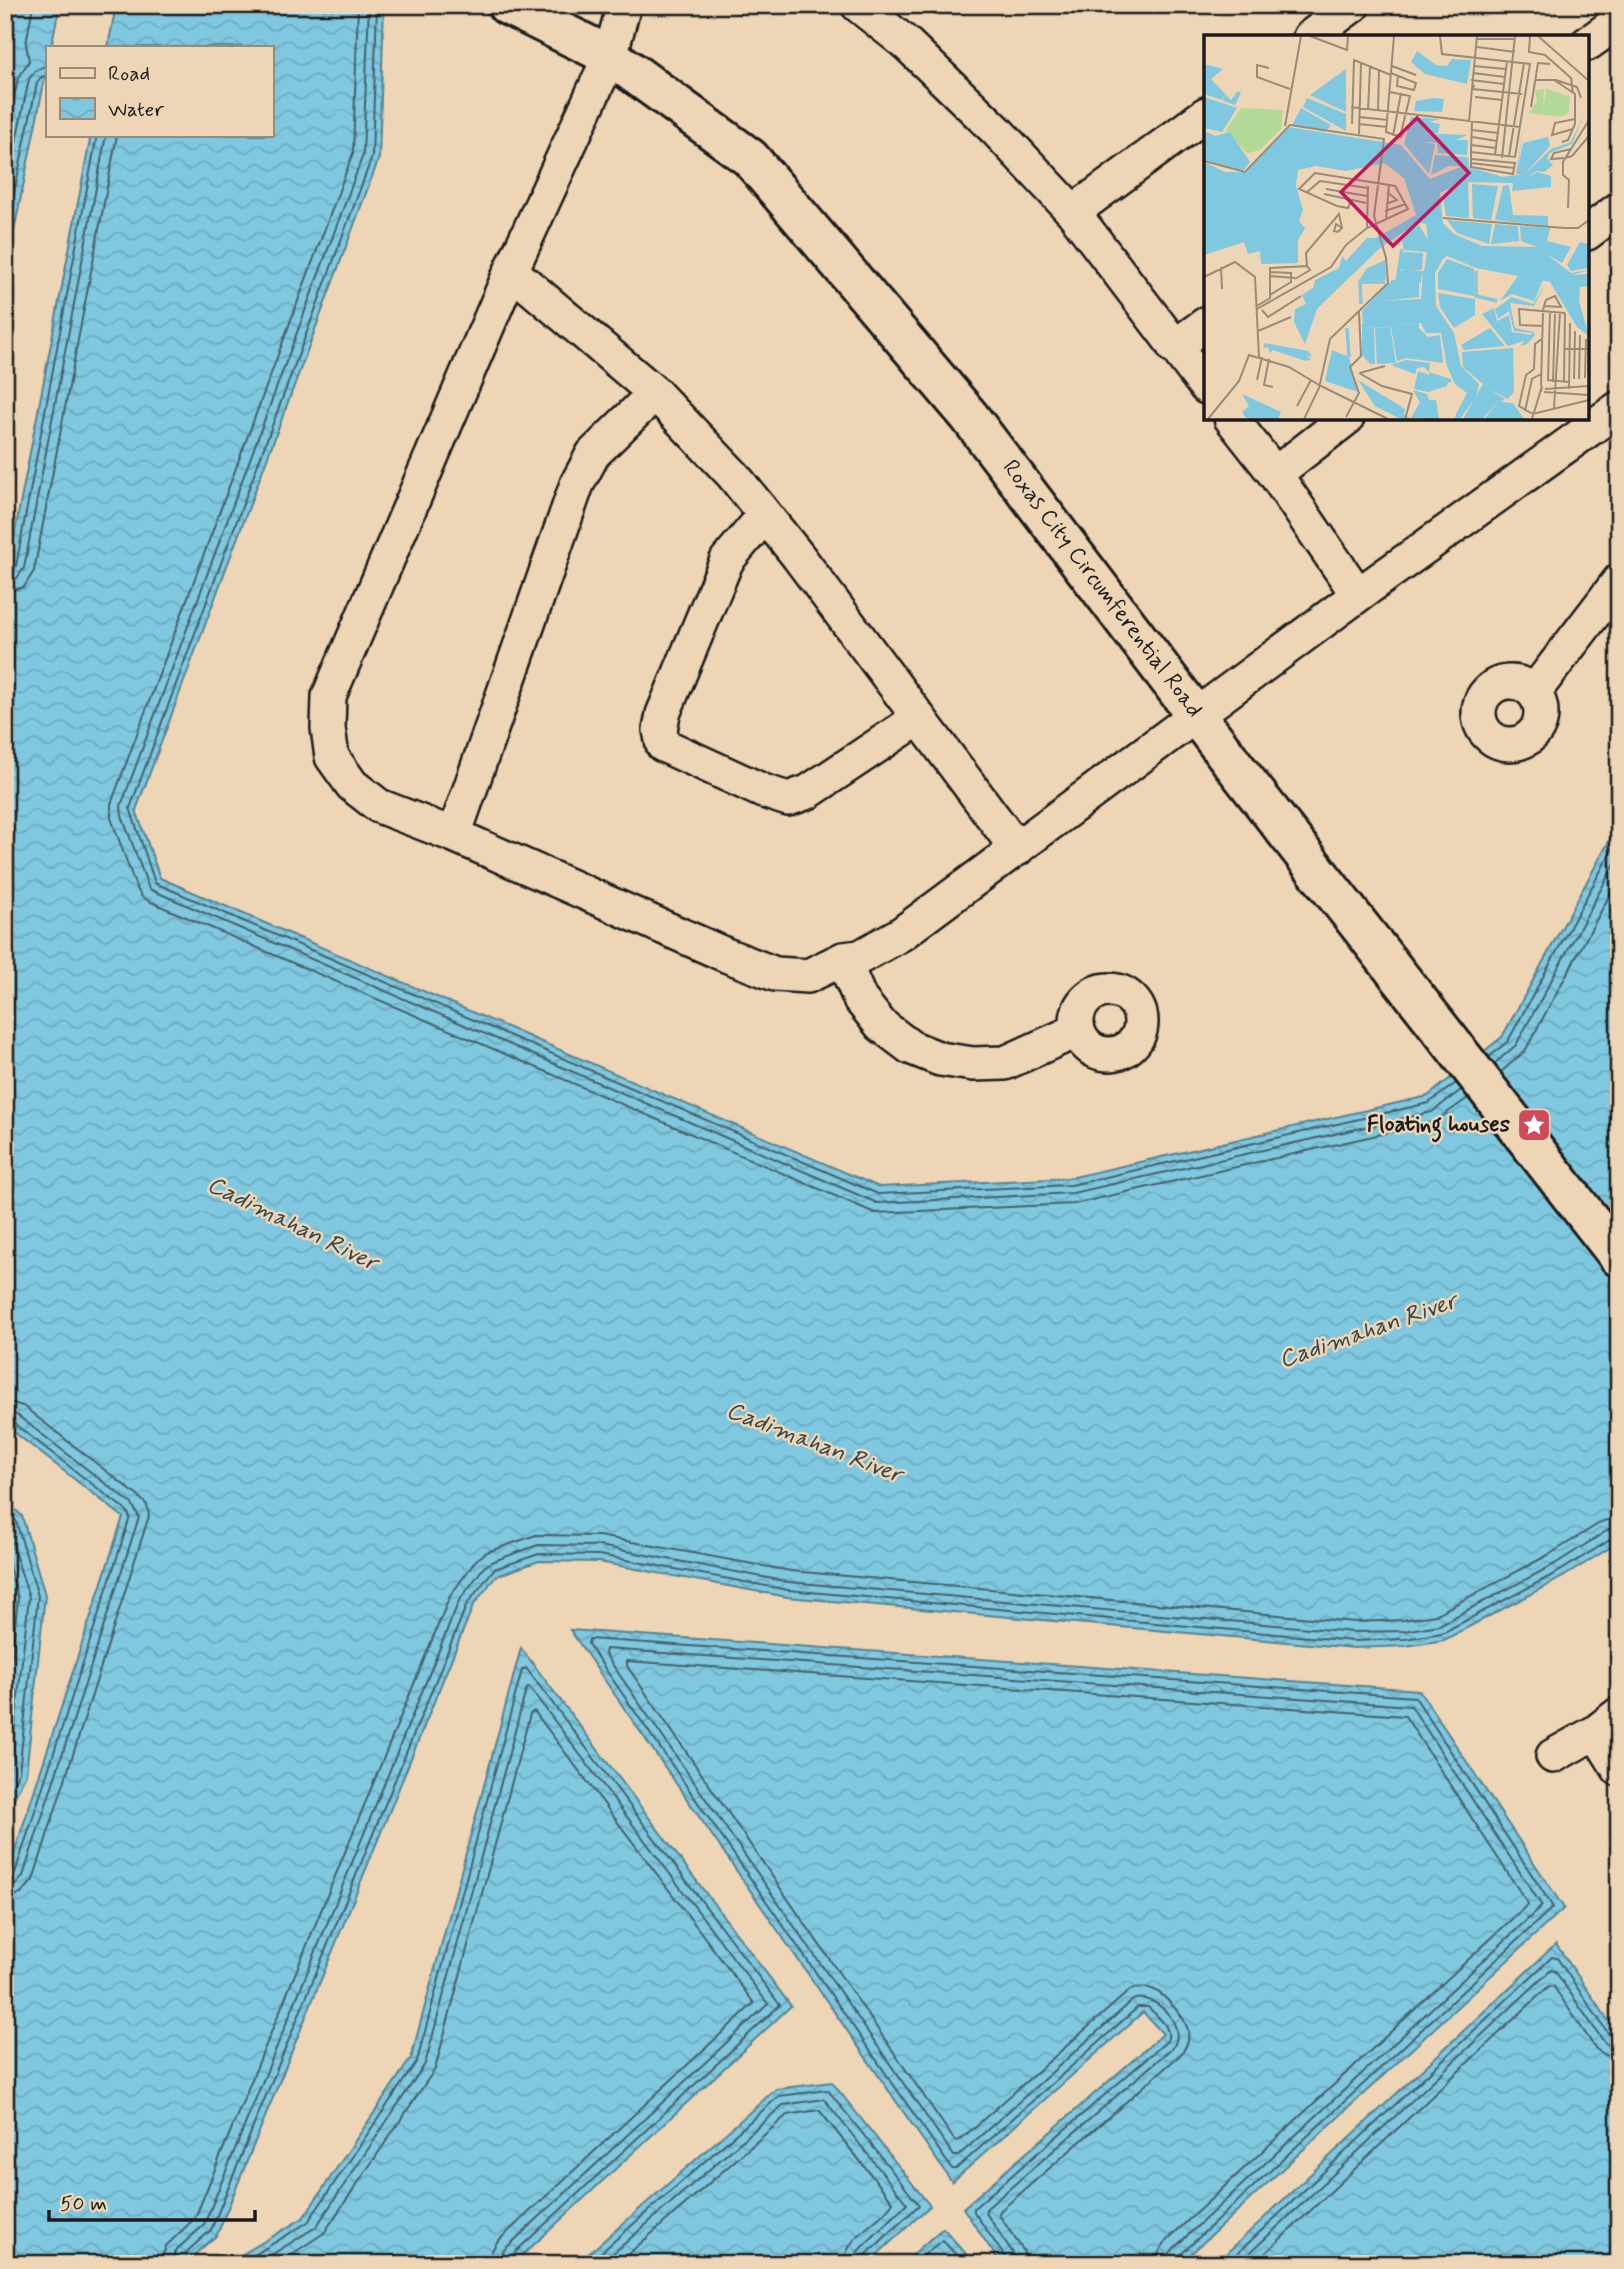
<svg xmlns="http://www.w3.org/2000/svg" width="1624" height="2269" font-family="Mynerve,sans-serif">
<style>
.water{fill:url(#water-waves);stroke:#578392;stroke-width:2}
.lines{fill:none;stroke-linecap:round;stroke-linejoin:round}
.shore{stroke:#44616a;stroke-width:2}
.street-casing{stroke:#1c1c1c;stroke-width:38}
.secondary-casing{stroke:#1c1c1c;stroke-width:44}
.street{stroke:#edd5b5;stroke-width:33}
.secondary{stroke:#edd5b5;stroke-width:38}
.labels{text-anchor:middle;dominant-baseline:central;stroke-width:5;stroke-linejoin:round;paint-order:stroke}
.street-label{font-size:23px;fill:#1c1c1c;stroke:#edd5b5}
.poi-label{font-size:23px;font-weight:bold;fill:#1c1c1c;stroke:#edd5b5;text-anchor:end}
.water-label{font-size:24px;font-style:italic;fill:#35474d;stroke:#edd5b5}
.inset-river{fill:none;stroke:#7fc8e0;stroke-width:3.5}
.inset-road{fill:none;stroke:#998b78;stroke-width:2}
.view{fill:#c2185b;fill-opacity:0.15;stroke:#c2185b;stroke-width:3.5}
.inset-edge{fill:none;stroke:#1c1c1c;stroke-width:3.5}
</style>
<defs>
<pattern id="water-waves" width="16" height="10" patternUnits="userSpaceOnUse" patternTransform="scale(1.75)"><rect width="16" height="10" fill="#7fc8e0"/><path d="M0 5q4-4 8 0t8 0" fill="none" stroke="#6dabc0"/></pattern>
</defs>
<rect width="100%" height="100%" fill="#edd5b5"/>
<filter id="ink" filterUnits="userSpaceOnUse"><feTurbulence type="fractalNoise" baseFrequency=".0143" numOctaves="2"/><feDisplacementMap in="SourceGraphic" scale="14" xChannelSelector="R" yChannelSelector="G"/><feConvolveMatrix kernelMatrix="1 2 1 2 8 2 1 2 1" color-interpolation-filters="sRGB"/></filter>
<g filter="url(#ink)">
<path class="water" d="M5,5H60L51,47H47V68L14,231L5,225Z
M116,5H384L379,158L136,810L160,878L879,1187L1070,1178L1428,1096L1502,1037L1619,823V1542L1563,1577L1444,1640L1406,1646L1354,1648L787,1597L599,1562L539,1561L496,1576L473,1606L217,2235L184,2264H5V1881L123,1517L5,1425L6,578L91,135H271V47H108Z
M5,1499L22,1516L45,1595L26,1774L5,1816Z
M570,1630L1419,1690L1564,1908L1180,2264H1001L963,2208L1163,2034L1143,2012L952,2182Z
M521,1648L791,2006L513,2264H226L303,2218L411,2058Z
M1556,1944L1619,2036V2264H1215Z
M832,2082L930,2206L867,2264H577L776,2089Z
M943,2228L975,2264H902Z"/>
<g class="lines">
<path class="shore" d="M358,5L353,153L111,804V818L136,887L142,897L151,902L875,1213L1074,1204L1434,1122L1468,1098
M369,5L363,155L121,806L122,816L149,889L877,1203L1073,1193L1432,1112L1461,1090
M377,5L372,157L130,808L155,883L878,1194L1071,1185L1429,1103L1456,1083
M5,142L18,78L29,61L26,44L33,5
M5,194L29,79L35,71L47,65
M5,220L9,217L37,83L41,77L47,76
M5,573L12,572L16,566L97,135
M5,582L17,578L24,568L106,135
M5,592L24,587L34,571L117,135
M1489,1057L1508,1041L1619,837
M1494,1064L1516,1045L1619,856
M1501,1072L1525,1051L1619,878
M5,1401L23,1406L138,1496L147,1505L149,1516L33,1880L21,1894L5,1898
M5,1412L17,1415L132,1504L139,1517L23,1876L16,1885L5,1887
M5,1420L12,1422L127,1511L130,1517L15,1873L11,1877L5,1878
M5,1509L16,1521L38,1596L19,1772L5,1800
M5,1522L29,1597L10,1769L5,1781
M5,1552L18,1598L5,1720
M160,2264L166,2246L195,2218L450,1596L476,1560L487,1552L536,1535L599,1536L791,1571L1355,1622L1403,1620L1435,1615L1550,1554L1603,1521L1619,1517
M171,2264L175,2251L204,2225L459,1601L484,1567L491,1562L538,1545L599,1546L789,1582L1354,1632L1404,1631L1439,1625L1555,1564L1608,1530L1619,1528
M180,2264L182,2256L211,2230L467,1604L494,1569L539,1554L599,1555L788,1590L1354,1641L1405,1639L1442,1633L1560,1571L1613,1538L1619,1537
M240,2264L308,2222L417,2061L522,1670L526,1668L780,2005L511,2256L509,2264
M257,2264L316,2227L425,2064L526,1690L529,1687L768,2004L505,2249L501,2256L500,2264
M277,2264L324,2233L435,2069L530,1714L534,1711L754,2003L497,2242L491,2252L489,2264
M588,2264L779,2096L828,2090L919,2205L865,2256L863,2264
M601,2264L783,2105L824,2099L907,2204L858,2251L854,2264
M617,2264L787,2115L819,2110L893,2202C880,2224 845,2235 844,2264
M913,2264L942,2240L965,2264
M1006,2264L1005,2257L974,2212V2208L1167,2041C1173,2028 1157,2016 1148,2007H1138L956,2169H952L588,1644L589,1639L1415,1697L1553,1907L1179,2256L1176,2264
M1015,2264L1013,2253L986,2213V2209L1173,2047C1188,2027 1155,1991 1133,2000L958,2156H954L605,1654L606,1649L1411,1706L1542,1906L1173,2249L1168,2256L1167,2264
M1026,2264L1023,2250L999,2215L1000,2211L1180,2055C1196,2037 1187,2021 1173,2006C1161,1992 1149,1982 1130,1990L960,2140L955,2141L627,1666V1661L1405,1716L1528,1904L1166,2241L1159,2252L1157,2264
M1226,2264L1552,1957L1557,1958L1610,2036L1619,2039
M1238,2264L1551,1970L1555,1971L1604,2042L1611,2047L1619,2048
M1254,2264L1549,1986L1554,1987L1596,2049L1608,2057L1619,2058"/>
<g class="street-casing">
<path id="street" d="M624,5L610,56L511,271L329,696L328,728L332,757L352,785L379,806L454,835L726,955L775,974L808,976L843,959L860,957L901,934L1358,595L1619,408
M858,5L907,44L996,130L1073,212L1206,387
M1310,37L1353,5
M1587,44L1619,21
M1073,212L1206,114
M1587,233L1619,209
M511,271L655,393L733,475L798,556L1017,849
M1174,347L1206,324
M1231,418L1275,474L1358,595
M1275,474L1347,418
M765,515L727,560L663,714L660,730L663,745L763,791L788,799L808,792L919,718
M1479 713a31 31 0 1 1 62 0a31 31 0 1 1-62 0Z
M1534,692L1619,581
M454,835L577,484L593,454L655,393
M843,959L860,999L881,1025L910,1047L940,1059L973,1064L1005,1063L1076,1031
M1077 1022a32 32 0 1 1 64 0a32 32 0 1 1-64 0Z
M1596,1732L1619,1769
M1553,1756L1596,1732L1619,1714"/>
</g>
<g class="secondary-casing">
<path id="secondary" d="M507,5L610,56L750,158L969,416L1240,773L1619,1257"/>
</g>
<use href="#street" class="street"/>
<use href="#secondary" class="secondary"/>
</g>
</g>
<defs>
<g id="sight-square" transform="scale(1.75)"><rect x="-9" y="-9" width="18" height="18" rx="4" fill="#d1495b" stroke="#edd5b5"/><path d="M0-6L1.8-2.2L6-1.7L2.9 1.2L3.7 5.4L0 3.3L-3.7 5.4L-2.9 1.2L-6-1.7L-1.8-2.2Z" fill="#fff"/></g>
</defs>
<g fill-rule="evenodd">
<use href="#sight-square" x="1534" y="1125"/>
</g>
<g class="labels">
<g class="street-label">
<text transform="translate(1102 589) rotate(53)">Roxas City Circumferential Road</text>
</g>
<g class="poi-label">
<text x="1510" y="1125">Floating houses</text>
</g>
<g class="water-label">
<text transform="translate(292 1224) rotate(26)">Cadimahan River</text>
<text transform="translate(1368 1331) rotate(-19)">Cadimahan River</text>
<text transform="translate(814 1443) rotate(21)">Cadimahan River</text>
</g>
</g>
<g transform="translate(1204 35)">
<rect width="385" height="385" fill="#edd5b5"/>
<path d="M342,53L366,62L365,77L358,82L325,78L333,66L331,55L340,54L339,76ZM37,73L79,75L77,94L56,115L43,118L22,95Z" fill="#b2da96"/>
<path d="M213,16L232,30L243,31L248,24L267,25L263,49L221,39L207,27ZM0,29L19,34L7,44L27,65L34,56L37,58L31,70L19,66L21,59L18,65L0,59ZM142,34V77L106,60ZM0,62L33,73L18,97L0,93ZM103,63L142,79V96L99,72ZM229,63L240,64L238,77L210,76L212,66ZM97,73L127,90L121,97L88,90ZM380,79L368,109L346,118L343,123L349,130L340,137L332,136L322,143L333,137L347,141V152L308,156L309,148L264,147L265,183L242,181L239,161L246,153L236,158L239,188L250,199L278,211L333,212L317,206L316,191L346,193L343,206L367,212L358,228L342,219L367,238L385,235L368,240L385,239V251L376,252L375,266L385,301L373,292L346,247L272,233L243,221L239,224L231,238L232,271L250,298L257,331L275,349L272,362L256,384H251L252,379L263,358L251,349L243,331L237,298H222L217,288L159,290L158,276L186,247L215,248V262L179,266L217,264L219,237L217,245H195L194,236L201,235L194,234L200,217L219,218L218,235H205L220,236L223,217L200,215L197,203L215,190L224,205L222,189L214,187L175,214L122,265L113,274L101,309L90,287L91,274L102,269L98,260L110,252L111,245L135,233L138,221L142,226L163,203H172L212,180L200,143L180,128L142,136L112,131L94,135L92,151L99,175L95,186L101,193L94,205V228L57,229L56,216L44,219L40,207L0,220V127L21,137H42L84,92L197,110L226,144L259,131H245L227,140L231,120L264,122L265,132L299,142L319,139H312L319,93L314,133L319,108L344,102L346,111L320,140L347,114L367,107ZM207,82L236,84L225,87L236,89L234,98H216L234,99L233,103L235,99L263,100L252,105H264L263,120L234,118L233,109L238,108L220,107L231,109L225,139L200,109ZM0,96L11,101L26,97L46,127L39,136L0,125ZM268,149L294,151L287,185L269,183ZM305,150L309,180L344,181V191L291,185L299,151ZM243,185L288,189L285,209L253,198ZM291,189L314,191L315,206L287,209ZM376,207L385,209V233L367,236L363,230ZM243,224L270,234V261L234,254V238ZM181,225L182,245L155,246L162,234ZM314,241L339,245L330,266L308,259L296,266ZM341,249L330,271L306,268L311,293L329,297L331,300L323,309L316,311L328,298L310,296L305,276L294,284L291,274L308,262L329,269ZM234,258L271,264V280L250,293L236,272ZM290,273L293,286L305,280L308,297L326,300L323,305L304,311L278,279ZM213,291L224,302L236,300L239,328L202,323L193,326L187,292ZM170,292L171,329H166L158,320V293ZM186,292L192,328L173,329L171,293ZM286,293L301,311L260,315L257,310ZM61,308L104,316L108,322L101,320L107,324L102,326L69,315L66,318L64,312L59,313ZM309,313L310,357L304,364L283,353L301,364L297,367L309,368L320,384H280L295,366L278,384H259L279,349L259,332L258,317ZM128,315L145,322L154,357L121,346ZM202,325L226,328L225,337L220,332L213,333L211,339L187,330ZM214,336L244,347L243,351L224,357L210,354ZM154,345L201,374L200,380L207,383L216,367L209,355L223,359L225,365H232L235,384L195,383L171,371ZM38,359L77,377L74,384H43L38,377L45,371Z" fill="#7fc8e0"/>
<path class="inset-river" d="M272,236V261L293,266M187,247L217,246M193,247L198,214M157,269L156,247H181M158,291L215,290M143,293L145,322M225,339L247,346"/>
<path class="inset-road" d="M106,1L143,15L144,1M190,1L182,97L198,102M236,1L238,19L326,29L311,122L267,117M326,1L325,17L341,20L367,43L369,58M334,1L385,46M273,4H311M273,12L311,17M188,31L212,40M270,31L301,34M65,33L53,30V42L86,54M187,38L212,48L210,55L193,51L194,41M269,38L301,42M267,45L300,49M331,45H352L373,52L377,63M350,45L371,59V89L364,105L358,107M270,50L269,54L318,59M186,57L206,61L196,102M271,62L298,65M147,72L316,92M327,72L334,28L346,29M164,75L166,32M174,76L175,35M155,82L184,85M265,86L273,1M148,89L150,25L187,40M155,89L183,92M81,91L97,1M369,94L348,100L351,88L371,84M268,95L294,98M155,99L157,28M189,101L197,58M268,102L293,106M267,110L292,113M291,120L303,26M305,121L320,28M298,123L311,1M360,123L347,124L350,118L367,114M361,123L368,121L385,101M267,124L311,128L309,139L267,132V117L268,87M0,126L41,137L86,90L180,104L170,181L182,223L184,248L126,304L115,353L100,384M267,128L310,133M122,154L163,161M102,158L116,146L164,153M120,159L162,168M182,169L193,165L183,157M364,173L365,145L359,140V127L385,85M181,176L202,169M239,183L360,193H374L385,185M182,185L185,150M132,189L138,193L134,197L130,196ZM163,193L164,151M17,232L18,254M66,237L87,238V247L66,260M66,241L91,243M0,242L31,227L51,242L55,322M91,244L106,235L103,231M53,271L66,263V233L103,231L102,218L135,179L138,193M53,274L127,232L142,210L163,193L204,174L191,151L111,138L95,154L133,171L144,173L147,166M58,275L64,282L97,261M346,277L344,345L365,347M339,291L316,290L315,274L361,278M54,296L87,282M339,303L331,309L330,334L322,340L315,371L329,379L385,365M360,314H385M65,324L60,350L69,352M155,338L178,351L208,359L201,384M156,338L181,331M381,343L382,304M370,344L371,296M375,344L376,300M53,345L58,322M349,347L351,277M360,347L361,278M115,350L184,384M337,351L339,276L340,271L342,265L351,261L357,272L340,271M341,354L385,351M365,354L366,288M340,357L385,360M93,371L107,345M350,373L356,277M321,376L328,344L337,339M142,382L155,358L146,332L157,321L155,277M4,384L35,346L45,320L85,332L115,350M328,384L338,351L337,357"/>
<path class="view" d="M213,83L265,138L189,211L137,157Z"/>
<rect width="385" height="385" class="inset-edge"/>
</g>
<rect width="1624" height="2269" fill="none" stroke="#edd5b5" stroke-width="28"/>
<rect x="14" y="14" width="1596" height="2241" fill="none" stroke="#1c1c1c" stroke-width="2.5" filter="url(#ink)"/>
<rect x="46" y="46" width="228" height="91" fill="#edd5b5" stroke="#998b78" stroke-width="2"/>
<rect x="60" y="68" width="35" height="10" fill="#edd5b5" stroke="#998b78" stroke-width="2"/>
<text x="108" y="80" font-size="21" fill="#1c1c1c">Road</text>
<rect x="60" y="98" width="35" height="21" fill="url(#water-waves)" stroke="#998b78" stroke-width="2"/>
<text x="108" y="116" font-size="21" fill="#1c1c1c">Water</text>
<path d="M49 2210v10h206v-10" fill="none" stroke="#1c1c1c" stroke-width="3.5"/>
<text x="60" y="2210" font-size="21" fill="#1c1c1c" stroke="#edd5b5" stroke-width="5" paint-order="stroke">50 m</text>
</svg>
